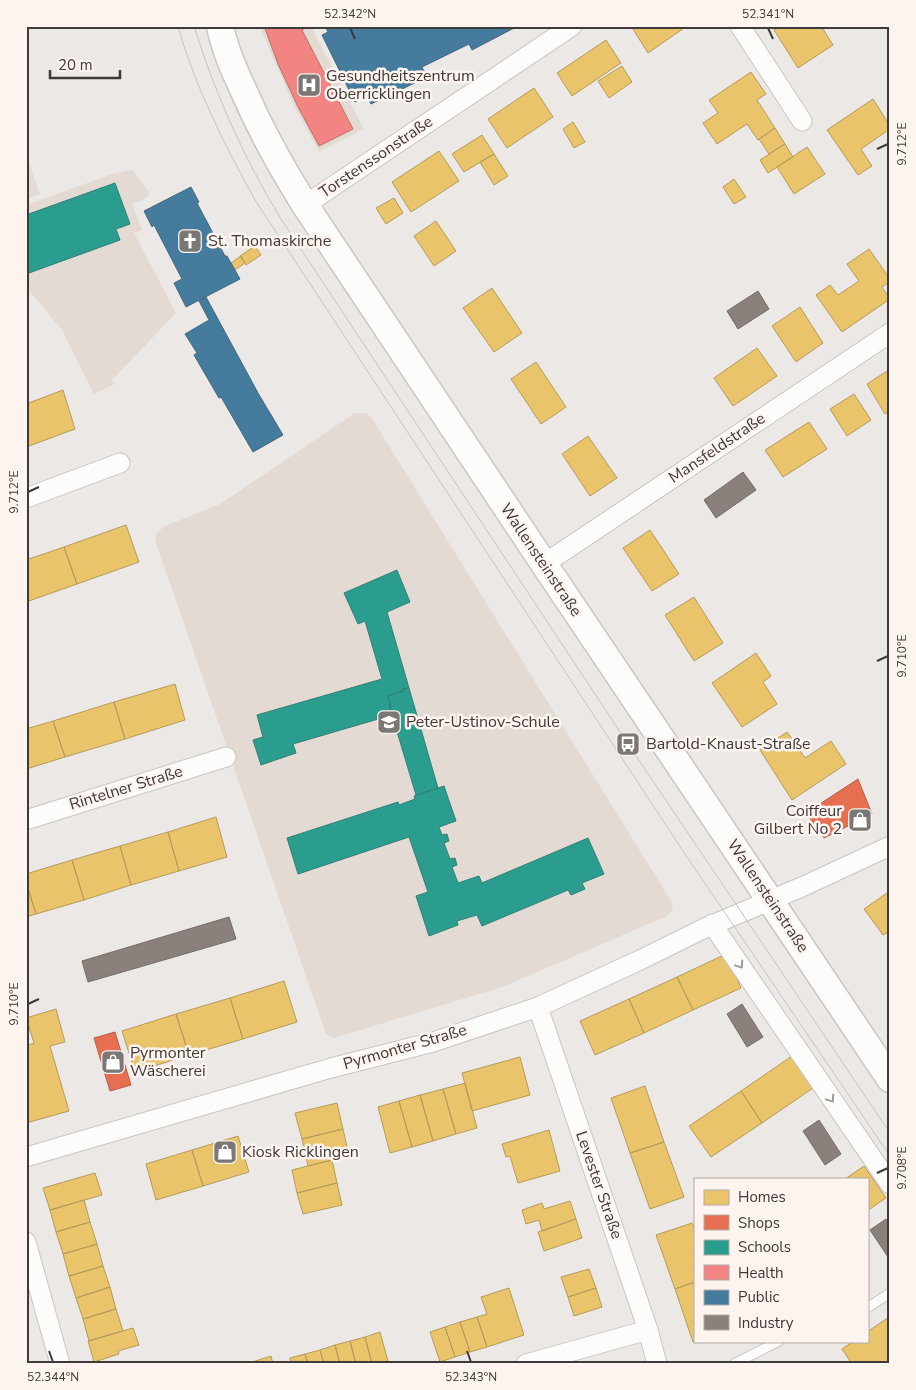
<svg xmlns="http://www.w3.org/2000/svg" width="916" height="1390" font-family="'Nunito Sans',sans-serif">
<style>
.built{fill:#e4dad4}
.homes{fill:#e9c46a;stroke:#b59b5b}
.shops{fill:#e76f51;stroke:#b45f4a}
.schools{fill:#2a9d8f;stroke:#307f75}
.health{fill:#f28482;stroke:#bc6e6c}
.public{fill:#457b9d;stroke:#43687f}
.industry{fill:#8a817c;stroke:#736c68}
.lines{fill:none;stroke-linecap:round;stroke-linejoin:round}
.lane-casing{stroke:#c9c6c4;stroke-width:11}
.street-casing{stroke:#c9c6c4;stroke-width:21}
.secondary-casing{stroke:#c9c6c4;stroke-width:29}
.lane{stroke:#fcfcfb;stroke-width:9}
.street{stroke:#fcfcfb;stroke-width:19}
.secondary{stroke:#fcfcfb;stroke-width:26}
.tram{stroke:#c5c4c4;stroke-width:1}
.oneway{stroke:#9c9b9a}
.ticks{fill:none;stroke:#3d3a38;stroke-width:2}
.labels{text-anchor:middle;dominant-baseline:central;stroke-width:5;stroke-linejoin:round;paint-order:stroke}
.poi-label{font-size:16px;fill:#3d3a38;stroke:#fdf4ef;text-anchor:start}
.street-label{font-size:16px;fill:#3d3a38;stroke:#fdf4ef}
.neatline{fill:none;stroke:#3d3a38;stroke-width:2}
.ticks-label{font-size:12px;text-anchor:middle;fill:#3d3a38}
</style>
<rect width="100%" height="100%" fill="#ece8e5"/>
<path class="built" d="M259,26H314L312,28L364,129L319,152L295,108Z
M26,154L40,194L26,199Z
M133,170L150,194L143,200L132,204L142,230L134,233L176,313L112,380L115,384L94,394L62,330L26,287V205L115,173Z
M355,413H365L371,417L673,904L672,910L667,916L502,987L334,1038L326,1034L155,540L157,533L163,527L220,504Z"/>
<path class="homes" d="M631,26H687L648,53Z
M780,26H821L833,45L798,68L774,30Z
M606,40L621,63L572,96L557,73Z
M622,66L632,82L609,98L598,81Z
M751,72L766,94L757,100L775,128L758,140L747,124L717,144L703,123L718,113L709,100Z
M534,88L553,117L507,148L488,119Z
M873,99L890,126V129L861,149L872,166L858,175L827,130Z
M573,122L585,142L574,148L563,129Z
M775,128L785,144L769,154L759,139Z
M482,135L494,154L464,172L452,154Z
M785,144L793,157L768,173L760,160Z
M807,147L825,174L794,194L777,167Z
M439,151L459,181L411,212L392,182Z
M494,154L508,176L494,185L480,162Z
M734,179L746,197L734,204L723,187Z
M394,198L403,213L386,224L376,208Z
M436,221L456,251L434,266L414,236Z
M255,246L261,255L246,265L240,256Z
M869,249L890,279V282L882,287L890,299L842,332L816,295L830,285L838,295L859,281L847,264Z
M241,256L245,263L235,270L231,263Z
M492,288L522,333L494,352L463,308Z
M800,307L823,343L796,362L772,326Z
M757,348L777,376L733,406L714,378Z
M536,362L566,407L541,424L511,379Z
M890,369V411L885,414L867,384Z
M63,390L75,429L29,446L26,438V404Z
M854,394L871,420L847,436L830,409Z
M809,422L827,449L783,477L765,450Z
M588,436L617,478L590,496L562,454Z
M126,525L139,562L77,584L64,547Z
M650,530L679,574L652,591L623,548Z
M64,547L77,584L26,602V560Z
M694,597L723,643L694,661L665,615Z
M756,653L771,676L763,682L777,704L742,727L712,683Z
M175,684L185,720L125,739L114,702Z
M114,702L125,739L65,757L53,721Z
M53,721L65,757L26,769V729Z
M787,732L805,758L831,741L846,764L792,800L760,750Z
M216,817L227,857L179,871L168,832Z
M168,832L179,871L131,885L120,846Z
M120,846L131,885L84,900L72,860Z
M72,860L84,900L36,914L26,882V874Z
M26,882L36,914L26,917Z
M890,891V931L883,935L864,909Z
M726,954L741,988L693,1010L677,977Z
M677,977L693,1010L644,1033L629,999Z
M284,981L297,1022L243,1039L230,998Z
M230,998L243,1039L189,1055L176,1014Z
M629,999L644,1033L595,1055L580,1021Z
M56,1009L65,1042L50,1046L69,1111L26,1123V1046L34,1043L26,1018Z
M176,1014L189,1055L135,1072L122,1031Z
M792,1056L813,1088L762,1123L741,1091Z
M520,1057L530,1095L472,1111L462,1073Z
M465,1083L477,1128L456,1134L443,1089Z
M645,1086L664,1142L630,1153L611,1098Z
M443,1089L456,1134L433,1141L420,1095Z
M741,1091L762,1123L711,1157L689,1126Z
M420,1095L433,1141L412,1147L399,1101Z
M399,1101L412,1147L390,1153L378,1107Z
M337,1103L343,1129L302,1139L295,1113Z
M343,1129L349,1156L308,1166L302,1139Z
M549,1130L560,1171L518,1183L510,1156L506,1157L502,1144Z
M238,1136L249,1172L203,1186L192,1150Z
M664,1142L684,1197L650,1209L630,1153Z
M192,1150L203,1186L156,1200L146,1164Z
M332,1160L337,1183L297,1193L292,1170Z
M864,1166L886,1198L867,1211V1179H845Z
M95,1173L102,1195L50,1210L43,1188Z
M337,1183L342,1205L303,1214L297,1193Z
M84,1200L90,1222L56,1232L50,1210Z
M570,1201L576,1219L542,1231L539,1220L526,1224L522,1210L542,1203L544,1209Z
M576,1219L582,1238L544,1251L538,1232Z
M90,1222L97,1244L63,1254L56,1232Z
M692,1223L695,1230V1282L675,1289L656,1235Z
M97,1244L103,1266L69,1276L63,1254Z
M103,1266L110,1287L76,1298L69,1276Z
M589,1269L596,1288L568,1297L561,1277Z
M695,1282V1341L693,1342L675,1289Z
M110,1287L116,1309L83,1319L76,1298Z
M509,1288L524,1335L487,1347L477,1317L487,1314L481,1297Z
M596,1288L602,1307L574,1316L568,1297Z
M116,1309L123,1331L89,1341L83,1319Z
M477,1317L487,1347L470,1352L460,1322Z
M889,1317L890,1359L883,1364H852L842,1349L854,1341H867V1332Z
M460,1322L470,1352L455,1357L445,1327Z
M445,1327L455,1357L440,1362L430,1332Z
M133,1328L139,1345L118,1351L119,1354L94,1362L88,1341Z
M380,1332L388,1361L372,1364L365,1337Z
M365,1337L372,1364H356L350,1341Z
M350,1341L356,1364H340L335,1345Z
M335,1345L340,1364H324L320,1350Z
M320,1350L324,1364H308L305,1354Z
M305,1354L308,1364H291L290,1358Z
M271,1356L273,1364H249V1363Z"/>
<path class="shops" d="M858,779L872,814L824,838L806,813Z
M115,1032L131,1085L110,1091L94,1038Z"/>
<path class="schools" d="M115,183L130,224L116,229L120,240L29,273L26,264V215Z
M397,570L410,602L387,612L409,688L403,689V691L388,696L392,715L293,744L296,753L261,765L253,740L263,737L257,715L382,679L365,621L358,624L344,593Z
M409,688L438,788L416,795L392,715L388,696L403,691V689Z
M444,786L456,821L439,827L442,835L447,834L449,841L444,843L450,859L455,858L457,865L452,867L458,883L479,876L482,883L588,838L604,874L582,883L585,889L571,895L568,890L482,926L477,915L457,921L458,925L429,936L416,896L428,892L409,837L298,874L287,838L398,802L399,805L415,799L414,796Z"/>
<path class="health" d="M264,26H309L302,30L353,129L319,146L298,107L278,64Z"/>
<path class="public" d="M325,26H516V27L472,50L469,44L422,67L427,77L371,104L367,96L355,102L322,35L328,32Z
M191,187L199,202L197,203L225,256H227L240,279L186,307L174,283L182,279L154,225L152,227L144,211Z
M206,297L258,393L283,435L253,452L221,397L219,398L194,355L197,353L185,334L209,320L199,301Z"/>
<path class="industry" d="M758,291L769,309L738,329L727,311Z
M743,472L756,490L716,518L704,500Z
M229,917L236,939L88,982L82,961Z
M742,1004L763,1037L747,1047L727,1014Z
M819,1120L841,1154L825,1165L803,1131Z
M886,1219L890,1225V1260L870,1230Z"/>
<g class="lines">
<g class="lane-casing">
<path id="lane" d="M867,1308L890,1293
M734,1364L779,1341"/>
</g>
<g class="street-casing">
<path id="street" d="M740,26L802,121
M305,205L572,26
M26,498L120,463
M544,564L890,333
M26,820L226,757
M712,924L890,1184
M538,1007L648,1330L657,1364
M26,1157L331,1068L433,1042L538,1007L638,961L705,928L804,886L890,846
M26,1242L60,1364
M526,1364L648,1330"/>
</g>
<g class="secondary-casing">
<path id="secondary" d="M220,26C224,47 233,68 242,87C260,129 281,167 305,205L544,564L890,1079"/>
</g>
<use href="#lane" class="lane"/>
<use href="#street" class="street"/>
<use href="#secondary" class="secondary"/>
<path class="tram" d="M178,26C195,87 225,145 255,200L683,851L890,1156
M194,26C215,94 244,158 281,219L628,744L890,1133"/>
</g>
<defs><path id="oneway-chevron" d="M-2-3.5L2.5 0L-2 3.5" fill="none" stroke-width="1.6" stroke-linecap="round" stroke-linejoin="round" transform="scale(1.25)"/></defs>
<g class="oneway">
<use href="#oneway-chevron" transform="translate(740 965) rotate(56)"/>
<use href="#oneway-chevron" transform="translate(831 1099) rotate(56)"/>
</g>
<path class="ticks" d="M350,28L355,39M768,28L773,39M877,149L888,144M28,492L39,487M877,661L888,656M28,1004L39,999M877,1173L888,1168M49,1351L53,1362M467,1351L471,1362"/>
<defs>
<g id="hospital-square" transform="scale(1.25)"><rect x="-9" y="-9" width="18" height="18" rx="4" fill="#7a7775" stroke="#fdf4ef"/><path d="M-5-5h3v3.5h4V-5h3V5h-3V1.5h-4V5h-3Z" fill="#fff"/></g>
<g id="church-square" transform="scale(1.25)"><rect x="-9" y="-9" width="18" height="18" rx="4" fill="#7a7775" stroke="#fdf4ef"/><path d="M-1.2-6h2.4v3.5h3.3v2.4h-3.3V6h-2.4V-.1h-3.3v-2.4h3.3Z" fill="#fff"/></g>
<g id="school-square" transform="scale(1.25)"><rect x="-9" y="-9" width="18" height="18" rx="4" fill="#7a7775" stroke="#fdf4ef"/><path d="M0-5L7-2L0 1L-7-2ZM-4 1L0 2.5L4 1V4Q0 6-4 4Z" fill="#fff"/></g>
<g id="bus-square" transform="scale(1.25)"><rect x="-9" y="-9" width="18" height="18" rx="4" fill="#7a7775" stroke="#fdf4ef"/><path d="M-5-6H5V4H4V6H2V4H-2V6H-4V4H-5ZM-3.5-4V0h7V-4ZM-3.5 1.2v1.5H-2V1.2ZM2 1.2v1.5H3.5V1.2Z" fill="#fff"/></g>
<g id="shop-square" transform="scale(1.25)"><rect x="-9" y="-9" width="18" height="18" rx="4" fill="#7a7775" stroke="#fdf4ef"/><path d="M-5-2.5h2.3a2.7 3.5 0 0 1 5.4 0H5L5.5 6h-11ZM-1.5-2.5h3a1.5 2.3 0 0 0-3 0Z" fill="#fff"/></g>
</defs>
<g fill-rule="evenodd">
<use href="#hospital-square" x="309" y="85"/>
<use href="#church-square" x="190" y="241"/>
<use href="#school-square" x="389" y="722"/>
<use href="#bus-square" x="628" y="744"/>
<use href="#shop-square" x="860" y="820"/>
<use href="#shop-square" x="113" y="1062"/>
<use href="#shop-square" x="225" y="1152"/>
</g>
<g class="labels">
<g class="poi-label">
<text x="326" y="76">Gesundheitszentrum<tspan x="326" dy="18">Oberricklingen</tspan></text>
<text x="208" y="241">St. Thomaskirche</text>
<text x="406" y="722">Peter-Ustinov-Schule</text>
<text x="646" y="744">Bartold-Knaust-Straße</text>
<text x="842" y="811" text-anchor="end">Coiffeur<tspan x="842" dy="18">Gilbert No 2</tspan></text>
<text x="130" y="1053">Pyrmonter<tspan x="130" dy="18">Wäscherei</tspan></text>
<text x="242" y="1152">Kiosk Ricklingen</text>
</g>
<g class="street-label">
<text transform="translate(376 157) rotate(-34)">Torstenssonstraße</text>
<text transform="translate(717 448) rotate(-34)">Mansfeldstraße</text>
<text transform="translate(541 560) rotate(56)">Wallensteinstraße</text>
<text transform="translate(126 788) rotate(-17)">Rintelner Straße</text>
<text transform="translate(768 896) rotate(56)">Wallensteinstraße</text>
<text transform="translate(405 1047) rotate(-16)">Pyrmonter Straße</text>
<text transform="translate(599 1185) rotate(71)">Levester Straße</text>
</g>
</g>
<rect width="916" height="1390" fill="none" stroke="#fdf4ef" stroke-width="55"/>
<rect x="694" y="1178" width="175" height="165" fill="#fdf4ef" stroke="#b0aaa6"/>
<rect x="704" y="1190" width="25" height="15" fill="#e9c46a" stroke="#b0aaa6"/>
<text x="738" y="1202" font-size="15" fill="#3d3a38">Homes</text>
<rect x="704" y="1215" width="25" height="15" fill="#e76f51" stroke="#b0aaa6"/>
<text x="738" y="1228" font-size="15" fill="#3d3a38">Shops</text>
<rect x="704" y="1240" width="25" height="15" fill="#2a9d8f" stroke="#b0aaa6"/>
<text x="738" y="1252" font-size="15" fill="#3d3a38">Schools</text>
<rect x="704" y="1265" width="25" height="15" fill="#f28482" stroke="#b0aaa6"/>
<text x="738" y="1278" font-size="15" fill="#3d3a38">Health</text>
<rect x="704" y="1290" width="25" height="15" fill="#457b9d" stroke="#b0aaa6"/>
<text x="738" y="1302" font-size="15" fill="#3d3a38">Public</text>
<rect x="704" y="1315" width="25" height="15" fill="#8a817c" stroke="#b0aaa6"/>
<text x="738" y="1328" font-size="15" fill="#3d3a38">Industry</text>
<path d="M50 70v8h70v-8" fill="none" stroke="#3d3a38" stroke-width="2.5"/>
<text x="58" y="70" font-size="15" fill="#3d3a38" stroke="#fdf4ef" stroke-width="4" paint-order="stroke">20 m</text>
<rect x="28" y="28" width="860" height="1334" class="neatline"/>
<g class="ticks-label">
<text x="350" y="18">52.342°N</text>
<text x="768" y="18">52.341°N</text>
<text transform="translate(902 144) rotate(-90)" y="4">9.712°E</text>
<text transform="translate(14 492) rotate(-90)" y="4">9.712°E</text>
<text transform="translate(902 656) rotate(-90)" y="4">9.710°E</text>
<text transform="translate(14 1004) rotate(-90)" y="4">9.710°E</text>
<text transform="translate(902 1168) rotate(-90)" y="4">9.708°E</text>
<text x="53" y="1381">52.344°N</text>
<text x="471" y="1381">52.343°N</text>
</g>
</svg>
